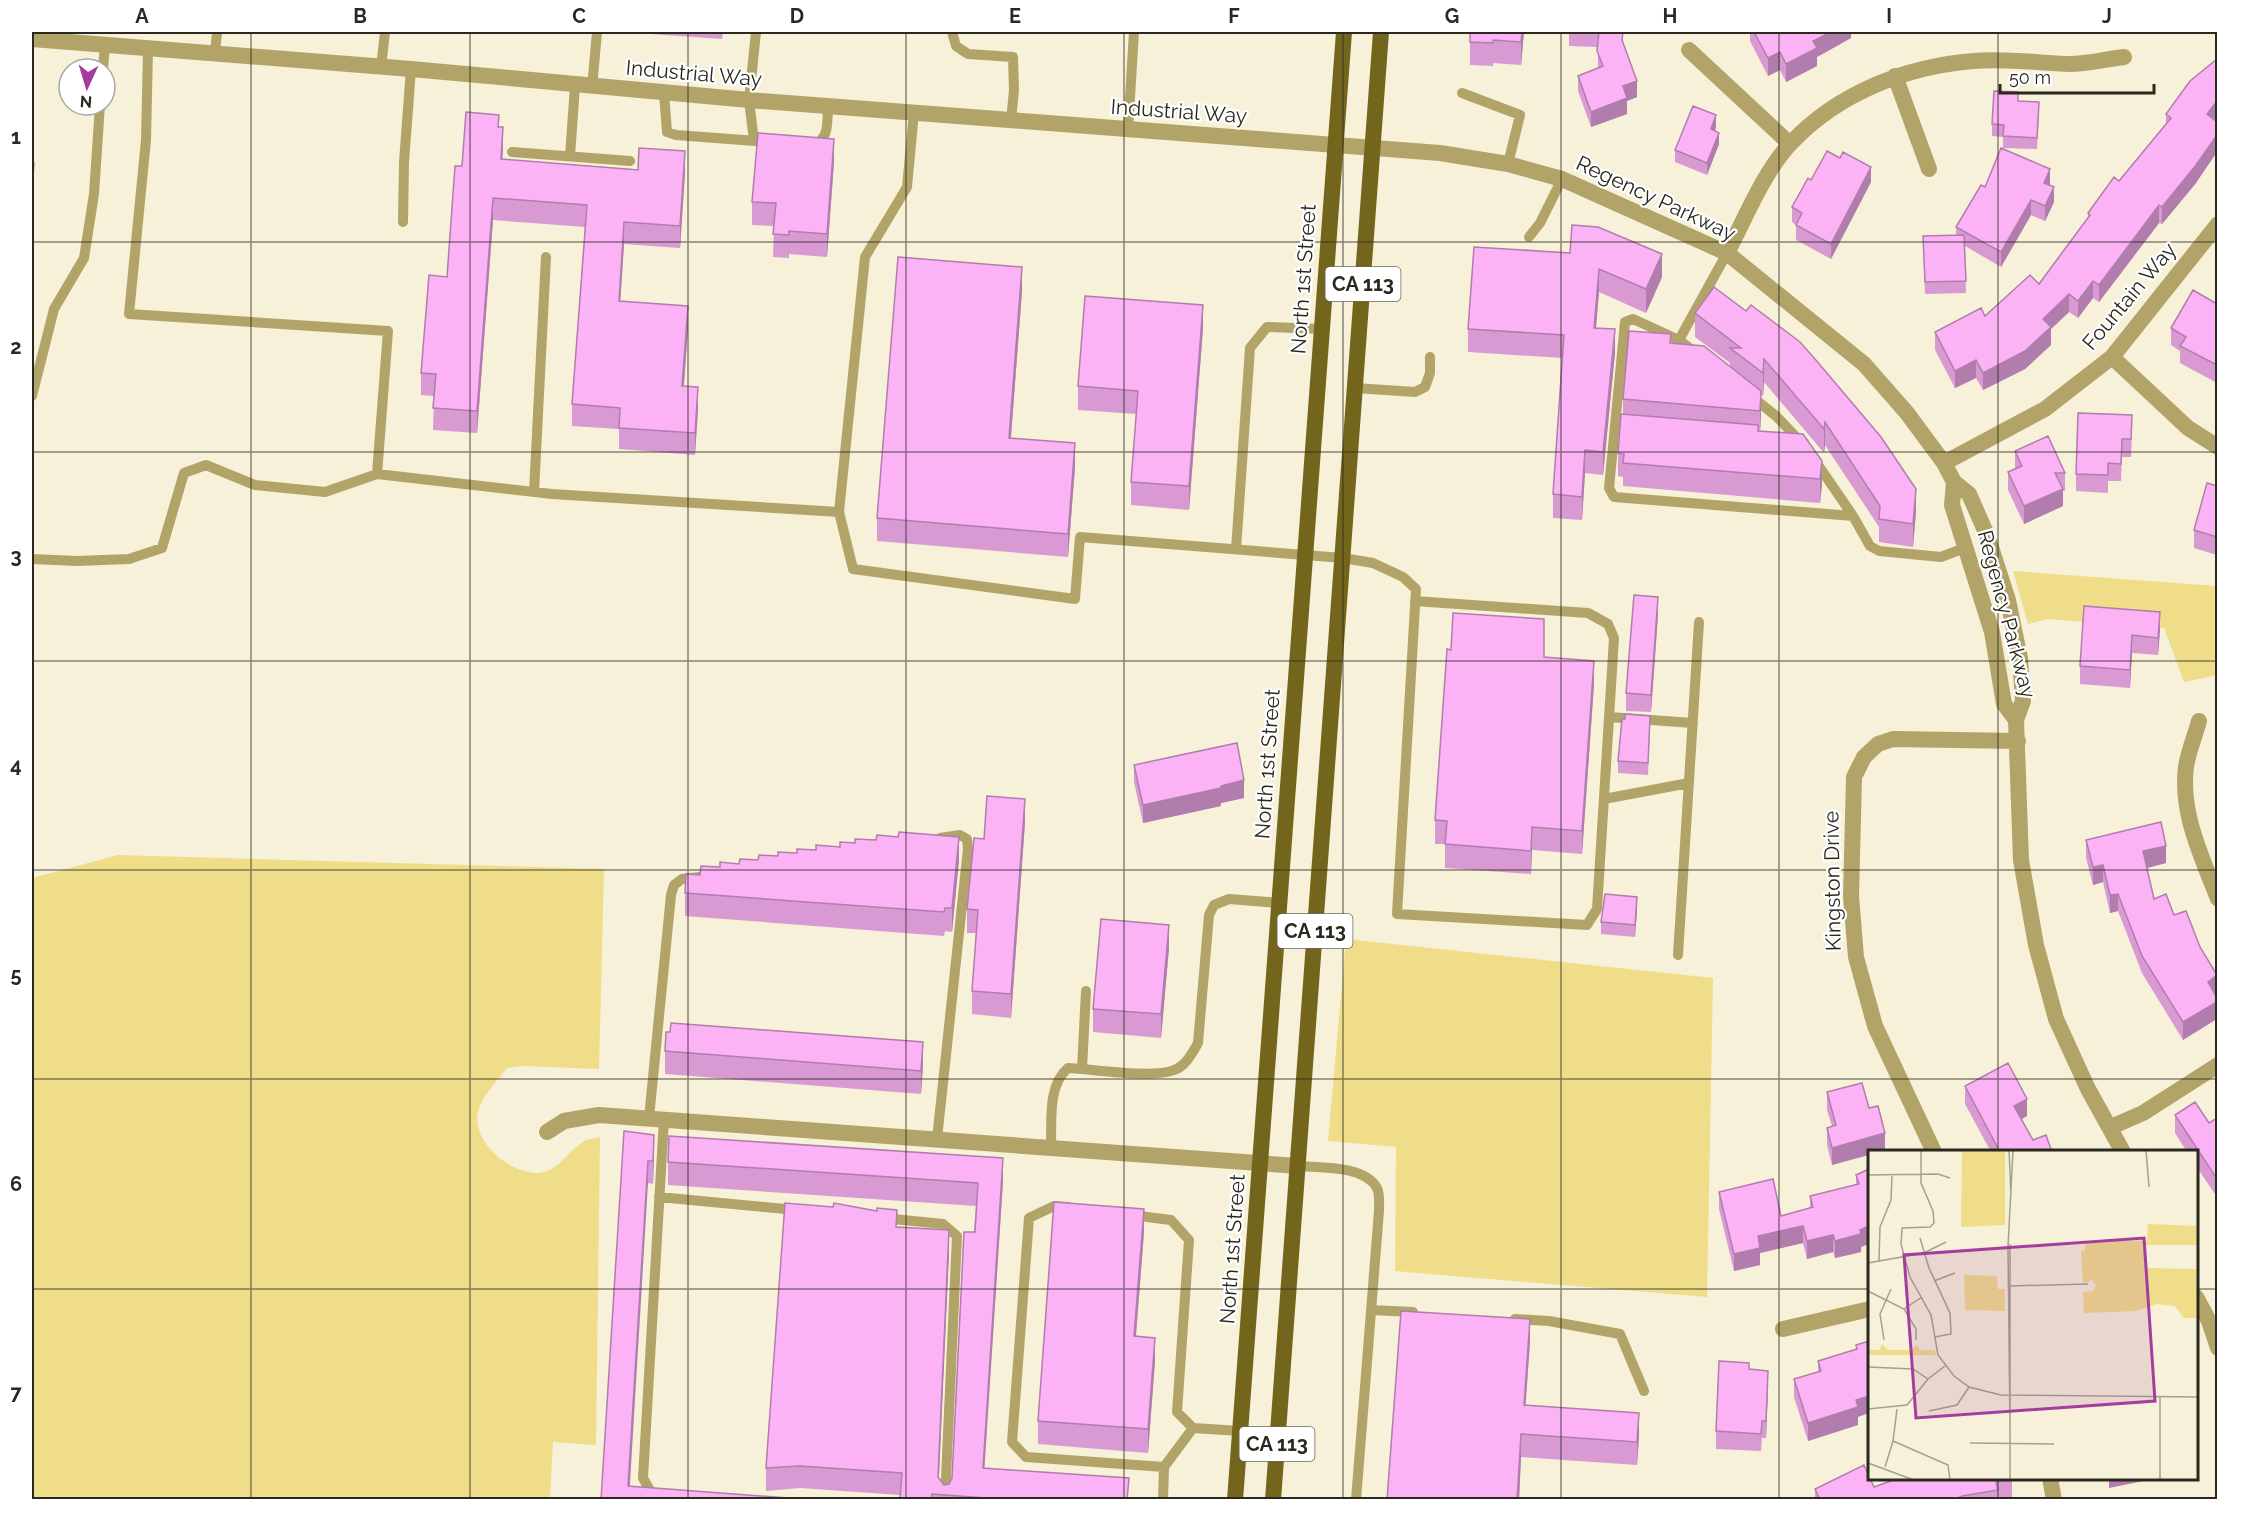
<svg xmlns="http://www.w3.org/2000/svg" width="2249" height="1531" font-family="Raleway,sans-serif">
<style>
.green{fill:#f0dd89}
.lines{fill:none;stroke-linecap:round;stroke-linejoin:round}
.service{stroke:#b2a468;stroke-width:10}
.minor{stroke:#b2a468;stroke-width:16}
.primary{stroke:#74651c;stroke-width:16}
.wall{fill:#d99ad4}
.shaded-wall{fill:#b07dac}
.building{fill:#fcb3f6;stroke:#b07dac;stroke-width:1.5}
.grid{fill:none;stroke:#2a281f;stroke-width:1.5;stroke-opacity:0.55}
.labels{text-anchor:middle;dominant-baseline:central;stroke-width:4.5;stroke-linejoin:round;paint-order:stroke}
.shield{fill:#fff;stroke:#6a6862;stroke-width:1.5}
.shield-label{font-size:20px;font-weight:bold;fill:#2a281f}
.street-label{font-size:21px;fill:#2a281f;stroke:#fff}
.inset-road{fill:none;stroke:#a4a18e;stroke-width:1.5}
.view{fill:#a43da0;fill-opacity:0.15;stroke:#a43da0;stroke-width:3}
.inset-edge{fill:none;stroke:#2a281f;stroke-width:3}
.neatline{fill:none;stroke:#2a281f;stroke-width:2}
.grid-label{font-size:20px;text-anchor:middle;font-weight:bold;fill:#2a281f}
</style>
<rect width="100%" height="100%" fill="#f6f1d8"/>
<path class="green" d="M2013,571L2217,586V675L2184,682L2164,628L2048,619L2028,624Z
M118,855L604,869L599,1069L522,1066L507,1068C498,1080 486,1092 480,1106C466,1138 509,1174 538,1173C558,1172 568,1151 583,1142C587,1139 595,1138 600,1137L596,1445L553,1442L550,1499H32V878Z
M1346,939L1713,978L1707,1297L1395,1271L1396,1147L1328,1141Z"/>
<g class="lines">
<path class="service" d="M952,32L956,46L968,54L1013,57L1014,90L1011,121
M148,49L146,140L129,314L388,331L377,474L552,494L839,512L853,569L1075,599L1080,537L1343,558L1373,563L1403,577L1416,589L1397,914L1587,925L1597,909L1614,638L1608,624L1588,613L1415,601
M215,54L217,32
M381,68L385,32
M103,69L105,45
M592,88L597,32
M664,93L667,132L676,135L769,142
M1462,93L1520,115L1508,164
M1128,130L1134,32
M754,141L749,100L756,32
M812,145C830,140 827,122 828,106
M512,152L630,161
M570,156L575,86
M403,222L404,162L411,69
M1529,237L1540,223L1562,179
M1679,340L1633,319L1625,322L1609,488L1614,497L1853,516
M1696,353L1679,340L1727,253
M1355,388L1415,392L1425,387L1430,373V357
M32,396L54,309L84,258L94,194L100,105
M1751,396L1776,416L1801,442
M1814,459L1853,516L1870,546L1879,551L1941,557L1967,547
M534,492L546,257
M839,512L865,257L907,187L914,112
M1236,549L1250,348L1267,327L1322,329
M32,559L77,561L129,559L162,548L184,473L206,465L255,485L325,492L377,474
M1609,717L1693,723
M1604,799L1689,783
M1678,955L1699,622
M1082,1069L1086,991
M649,1118L671,895L674,885L682,879L700,877
M664,1119L643,1478L652,1494L669,1500
M937,1139L968,849L967,839L960,835L940,838
M1051,1148C1052,1122 1047,1086 1068,1068C1093,1069 1153,1079 1174,1070C1186,1066 1192,1053 1198,1043L1209,915L1214,905L1229,899L1280,903
M1298,1166C1321,1168 1364,1165 1377,1188C1380,1194 1379,1203 1379,1211L1356,1500
M659,1197L796,1210
M1068,1207L1054,1206L1029,1218L1012,1442L1026,1457L1164,1467L1193,1428
M1131,1215L1171,1220L1189,1240L1177,1412L1193,1428L1240,1431
M883,1218L943,1224L957,1236L945,1500
M1371,1310L1413,1312
M1515,1319L1549,1321L1620,1334L1644,1391
M1163,1500L1164,1467"/>
<path class="minor" d="M32,39L411,69L749,100L1440,153L1508,164L1562,179L1727,253L1864,364L1907,413L1944,463L1954,482L1969,494L1987,535L2008,600L2020,658L2023,701L2016,720L2021,860L2036,945L2056,1019L2088,1089L2123,1152
M1689,50L1790,144
M1895,76L1929,169
M1727,253C1745,219 1764,171 1791,143C1838,93 1907,66 1974,61C2005,58 2038,63 2070,64C2087,64 2106,59 2124,57
M2112,357L2188,428L2218,447
M1944,463L2045,409L2112,357L2218,224
M1954,482L1952,505L1992,632L2004,704L2016,720
M2199,721C2195,736 2188,752 2186,767C2180,813 2202,857 2218,899
M2111,1127L2143,1113L2218,1065
M547,1132L564,1121L599,1115L1298,1166
M1934,1152L1875,1026L1856,957L1851,896L1854,777L1864,757L1878,744L1893,739L2018,741
M2196,1297L2209,1321L2218,1348
M1783,1329L1870,1309
M2050,1478L2054,1500"/>
<path class="primary" d="M1235,1500L1344,32
M1273,1500L1381,32"/>
</g>
<path class="wall" d="M622,32H723L722,39Z
M1470,32H1524L1521,65L1493,63V66L1470,65Z
M1569,32H1623V42L1637,97L1627,101V114L1591,127L1578,91V76L1598,68V47L1569,46Z
M1750,32H1851V38L1817,57V66L1786,82L1780,70L1768,76L1750,41Z
M2018,101L2039,114L2037,149L2003,148V137L1992,136V124Z
M2166,114L2215,121L2196,183L2162,224L2159,223L2099,302L2093,298L2078,318L2069,312L2051,329V345L2025,369L1983,390L1976,378L1955,388L1935,350V332L1985,316L2039,284L2088,219V213L2119,181L2166,125Z
M499,127L503,149L502,159L685,173L680,248L624,244L620,301L688,328L684,386L698,409L695,455L619,449V429L572,426V404L585,227L493,220L477,433L433,430L434,396L421,395V373L447,277L462,166Z
M1716,127L1715,131L1719,144L1707,175L1675,162V150Z
M834,162L827,257L789,254V258L773,257L774,226L752,225V202Z
M1811,180L1871,182L1831,259L1796,240V225L1792,222V207Z
M2050,184L2049,185L2054,202L2045,221L2031,215L2001,267L1965,246L1966,293L1925,294L1923,236L1956,235V227L1985,187Z
M1474,247L1662,277L1646,313L1599,292L1596,328L1615,353L1603,475L1585,473L1582,520L1553,518V494L1563,358L1468,352V329Z
M1714,287L1916,512L1913,547L1879,542V527L1825,445L1824,453L1764,382L1763,396L1761,395V414L1760,431L1803,434L1822,484L1820,503L1623,486V477L1618,476V453L1623,414V399L1671,343L1730,367V363L1695,337V313Z
M1022,291L1011,438L1075,467L1068,557L877,541V518Z
M2217,304V383L2180,363V351L2171,345V328Z
M1203,328L1189,510L1131,505V482L1137,414L1078,410V386Z
M2132,432L2131,457H2122L2121,481H2108V493L2076,491V474Z
M2015,451L2065,473V491H2063V506L2024,524L2008,490V472L2015,469Z
M2217,486V555L2194,548V530Z
M2084,606L2160,630L2158,655L2132,653L2130,688L2080,684V666Z
M1658,615L1651,712L1626,711V693Z
M1451,650L1544,657L1594,684L1582,854L1532,850L1531,874L1445,868V844H1435V820Z
M1650,727L1648,775L1618,773V761Z
M1134,765L1244,798L1221,803V806L1143,823L1134,782Z
M1025,822L1011,1018L972,1014V991L977,933H967V909L984,839Z
M2086,840L2166,863L2147,868L2154,899L2174,915L2217,993L2215,994L2183,1040L2142,973L2118,911L2110,913L2103,882L2093,885L2086,858Z
M816,850L959,860L952,932L945,931L944,936L685,916V893L700,875L720,867Z
M1637,909L1635,937L1601,934V922Z
M1169,948L1161,1038L1093,1032V1009Z
M665,1051L923,1065L921,1094L665,1074Z
M1965,1086L2027,1116L2022,1119L2033,1140L2052,1152H1991L1965,1104Z
M1827,1092L1869,1108L1885,1150L1881,1152H1869L1832,1165L1827,1145V1128L1832,1126L1827,1110Z
M2175,1115L2209,1123L2217,1118V1197L2196,1166V1152H2187L2175,1133Z
M624,1131L654,1157L653,1184L648,1183L601,1500Z
M668,1162L1003,1181L984,1468L1129,1500H900V1495L800,1488L766,1491V1468L897,1227L949,1253L938,1478L944,1485L949,1484L952,1478L976,1206L668,1185Z
M1869,1169L1861,1252L1835,1258L1833,1252L1807,1259L1803,1243L1760,1253V1265L1734,1271L1719,1209V1192L1781,1216L1810,1208V1196L1856,1184V1175Z
M1144,1232L1136,1336L1155,1361L1148,1453L1038,1444V1421Z
M1869,1341L1858,1417V1425L1808,1441L1794,1397V1379L1818,1372V1361L1856,1350V1345Z
M1530,1342L1525,1406L1639,1436L1637,1465L1521,1457L1519,1500H1387Z
M1749,1369L1768,1388L1766,1438H1762L1761,1451L1716,1449V1431Z
M2012,1479V1497L1998,1500H1815V1489L1874,1487Z"/>
<path class="shaded-wall" d="M1522,32H1524L1521,65V42Z
M1831,32H1851V38L1817,57V66L1786,82V64L1813,41Z
M1780,52V70L1768,76V58Z
M1637,81V97L1627,101V114L1591,127V112L1623,86Z
M2217,101V118L2207,132V114Z
M1716,115V127L1711,141V129Z
M503,127V149L501,181V159Z
M1719,133V144L1707,175V163Z
M2217,135V152L2196,183L2162,224V207Z
M834,139V162L827,257V234Z
M685,151V173L680,248V226Z
M34,163V186L32,213V190Z
M1871,167V182L1831,259V244Z
M2050,169V184L2044,198V183Z
M2054,187V202L2045,221V206Z
M493,198V220L477,433V411Z
M2031,200V215L2001,267V252Z
M2159,205V223L2099,302V285Z
M624,222V244L619,322V301Z
M1662,254V277L1646,313V289Z
M1022,267V291L1009,461V438Z
M1599,269V292L1594,351V328Z
M2093,281V298L2078,318V301Z
M2069,294V312L2051,329V345L2025,369L1983,390V373Z
M1203,305V328L1189,510V486Z
M688,306V328L682,408V386Z
M1615,329V353L1603,475V452Z
M1764,359V382L1763,396V373Z
M1976,360V378L1955,388V371Z
M698,387V409L695,455V433Z
M1761,391V414L1760,434V411Z
M1825,422V445L1824,453V429Z
M1075,443V467L1068,557V534Z
M1585,450V473L1582,520V497Z
M1822,461V484L1820,503V479Z
M1916,489V512L1913,547V524Z
M2063,489V506L2024,524V506Z
M1658,597V615L1651,712V695Z
M2160,612V630L2158,655V638Z
M2132,635V653L2130,688V670Z
M1594,661V684L1582,854V831Z
M1244,780V798L1221,803V806L1143,823V805Z
M1025,799V822L1011,1018V994Z
M1532,827V850L1531,874V851Z
M959,837V860L952,932V908Z
M2166,846V863L2143,869V851Z
M2103,865V882L2093,885V867Z
M2118,894V911L2110,913V895Z
M1637,897V909L1635,937V925Z
M1169,925V948L1161,1038V1014Z
M2217,975V993L2208,999V982Z
M2217,1002V1019L2183,1040V1022Z
M923,1042V1065L921,1094V1071Z
M2027,1099V1116L2014,1123V1106Z
M1885,1133V1150L1881,1152H1869V1155L1832,1165V1148Z
M654,1135V1157L653,1184V1161Z
M1003,1158V1181L983,1491V1468Z
M648,1161V1183L629,1500L628,1486Z
M1144,1209V1232L1134,1359V1336Z
M1803,1226V1243L1760,1253V1265L1734,1271V1254L1758,1236Z
M1869,1226V1244L1861,1247V1252L1835,1258V1241Z
M949,1230V1253L938,1500V1477Z
M1833,1235V1252L1807,1259V1241Z
M1530,1319V1342L1524,1428V1405Z
M1155,1338V1361L1148,1453V1429Z
M1768,1371V1388L1766,1438V1421Z
M1869,1396V1413L1858,1417V1425L1808,1441V1423L1856,1400Z
M1639,1413V1436L1637,1465V1442Z
M1521,1434V1457L1519,1500H1517Z
M2109,1479H2153L2109,1488Z"/>
<path class="building" d="M1470,32H1522L1521,42L1493,40V43L1470,42Z
M1596,32H1623L1622,40L1637,81L1623,86L1627,98L1591,112L1578,76L1603,66L1597,51L1599,32Z
M1754,32H1831L1813,41L1817,48L1786,64L1780,52L1768,58Z
M2217,59V101L2207,114L2217,122V135L2196,165L2162,207L2159,205L2099,285L2093,281L2078,301L2069,294L2043,319L2051,327L2025,351L1983,373L1976,360L1955,371L1935,332L1981,308L1985,316L2030,275L2039,284L2090,215L2088,213L2114,177L2119,181L2171,118L2166,114L2190,81Z
M1994,91L2018,92V101L2039,102L2037,138L2003,136L2004,125L1992,124Z
M1693,106L1716,115L1711,129L1719,133L1707,163L1675,150Z
M466,112L499,115L498,127H503L501,159L638,170L639,148L685,151L680,226L624,222L619,301L688,306L682,386L698,387L695,433L619,428L620,408L572,404L587,205L493,198L477,411L433,408L436,374L421,373L429,275L447,277L455,166H462Z
M758,133L834,139L827,234L789,231V235L773,234L776,203L752,202Z
M2001,148L2050,169L2044,183L2054,187L2045,206L2031,200L2001,252L1956,227L1981,185L1985,187Z
M1827,151L1840,158L1843,152L1871,167L1831,244L1796,225L1802,213L1792,207L1808,178L1811,180Z
M32,163H34L32,190Z
M1572,225L1598,227L1662,254L1646,289L1599,269L1594,328L1615,329L1603,452L1585,450L1582,497L1553,494L1564,335L1468,329L1474,247L1570,253Z
M1964,235L1966,281L1925,282L1923,236Z
M898,257L1022,267L1009,438L1075,443L1068,534L877,518Z
M1714,287L1746,311L1751,305L1800,342L1815,359L1881,437L1916,489L1913,524L1879,519L1880,506L1825,422L1824,429L1764,359L1763,373L1730,348H1741L1695,313Z
M2193,290L2217,304V365L2180,346L2186,337L2171,328Z
M1085,296L1203,305L1189,486L1131,482L1138,391L1078,386Z
M1629,331L1671,334L1670,343L1704,346L1761,391L1760,411L1623,399Z
M2078,413L2132,415L2131,439H2122L2121,464L2108,463V475L2076,474Z
M1621,414L1758,425V431L1803,434L1822,461L1820,479L1623,463L1624,454L1618,453Z
M2048,436L2065,473H2055L2063,489L2024,506L2008,472L2022,466L2015,451Z
M2207,483L2217,486V537L2194,530Z
M1634,595L1658,597L1651,695L1626,693Z
M2084,606L2160,612L2158,638L2132,635L2130,670L2080,666Z
M1453,613L1544,619V657L1594,661L1582,831L1532,827L1531,851L1445,844L1447,821L1435,820L1447,649L1451,650Z
M1625,714L1650,716L1648,763L1618,761L1622,719H1625Z
M1237,743L1244,780L1221,786V788L1143,805L1134,765Z
M987,796L1025,799L1011,994L972,991L978,910L967,909L974,838L984,839Z
M2161,822L2166,846L2143,851L2154,899L2166,894L2174,915L2186,911L2200,947L2217,975L2208,982L2217,998V1002L2183,1022L2142,956L2118,894L2110,895L2103,865L2093,867L2086,840Z
M899,832L959,837L952,908H945L944,912L685,893L686,874L700,875L701,866L720,867V862L739,864L740,859L758,860L759,855L778,856V852L797,853V849L816,850V845L840,847V842L855,843V839L876,840L877,835L898,837Z
M1605,894L1637,897L1635,925L1601,922Z
M1101,919L1169,925L1161,1014L1093,1009Z
M671,1023L923,1042L921,1071L665,1051L666,1032H670Z
M2008,1063L2027,1099L2014,1106L2033,1140L2046,1135L2052,1152H2000L1965,1086Z
M1862,1083L1869,1108L1878,1106L1885,1133L1832,1148L1827,1128L1836,1125L1827,1092Z
M2195,1102L2209,1123L2217,1118V1179L2175,1115Z
M624,1131L654,1135L653,1161H648L628,1486L815,1500H601Z
M669,1136L1003,1158L983,1468L1129,1478L1127,1500H1014L932,1494L931,1500H900L902,1473L800,1466L766,1468L785,1203L833,1207L834,1203L877,1211V1208L897,1210L896,1227L949,1230L938,1477L944,1485L949,1484L952,1478L964,1232H975L978,1183L668,1162Z
M1869,1169V1226L1860,1230L1861,1234L1835,1241L1833,1235L1807,1241L1803,1226L1758,1236L1760,1248L1734,1254L1719,1192L1773,1179L1781,1216L1813,1207L1810,1196L1859,1184L1856,1175Z
M1054,1202L1144,1209L1134,1336L1155,1338L1148,1429L1038,1421Z
M1401,1311L1530,1319L1524,1405L1639,1413L1637,1442L1521,1434L1517,1500H1387Z
M1869,1341V1396L1856,1400L1858,1407L1808,1423L1794,1379L1821,1371L1818,1361L1857,1349L1856,1345Z
M1719,1361L1749,1363V1369L1768,1371L1766,1421H1762L1761,1434L1716,1431Z
M1864,1465L1874,1487L1896,1479H2012L1996,1482L1998,1490L1962,1496L1954,1500H1820L1815,1489Z"/>
<path class="grid" d="M251,32V1500M470,32V1500M688,32V1500M906,32V1500M1124,32V1500M1343,32V1500M1561,32V1500M1779,32V1500M1998,32V1152M32,242H2218M32,452H2218M32,661H2218M32,870H2218M32,1079H2218M32,1289H1870M2196,1289H2218M1998,1478V1500"/>
<g class="labels">
<g class="shield">
<rect x="1325.5" y="267" width="75" height="34" rx="4.5"/>
<rect x="1277.5" y="914" width="75" height="34" rx="4.5"/>
<rect x="1239.5" y="1427" width="75" height="34" rx="4.5"/>
</g>
<g class="shield-label">
<text x="1363" y="284">CA 113</text>
<text x="1315" y="931">CA 113</text>
<text x="1277" y="1444">CA 113</text>
</g>
<g class="street-label">
<text transform="translate(694 73) rotate(5)">Industrial Way</text>
<text transform="translate(1179 111) rotate(4)">Industrial Way</text>
<text transform="translate(1656 198) rotate(25)">Regency Parkway</text>
<text transform="translate(1303 279) rotate(-86)">North 1st Street</text>
<text transform="translate(2129 296) rotate(-50)">Fountain Way</text>
<text transform="translate(2007 614) rotate(75)">Regency Parkway</text>
<text transform="translate(1267 764) rotate(-86)">North 1st Street</text>
<text transform="translate(1832 881) rotate(-91)">Kingston Drive</text>
<text transform="translate(1232 1249) rotate(-86)">North 1st Street</text>
</g>
</g>
<g transform="translate(1868 1150)">
<rect width="330" height="330" fill="#f6f1d8"/>
<path d="M94,0H137V75L93,77ZM280,74L330,76V95H278V118L330,119V168H316L307,156L288,154L268,161L216,163L215,142L225,141L228,136L224,130L215,134L213,101H217V91H279ZM96,125L129,126L130,139H137V161L97,160ZM14,194L20,200H42L49,195L52,200H67L68,205H0V200H12Z" fill="#f0dd89"/>
<path class="inset-road" d="M53,0V33L65,61L66,73L62,77L34,78L33,94L42,127L63,165L70,205L86,226L101,237L133,245L330,247M141,0L143,46M278,0L281,37M0,25L70,24L82,28M52,88L61,118L82,163L83,184L67,187M11,111L12,77L23,50L24,26M0,113L56,103L78,92M66,131L87,123M141,136L220,134M0,141L36,159L48,179V190M36,159L54,147M16,190L12,164L23,139M0,217L45,219L60,229M0,259L39,255L60,229L77,216M61,261L89,255L101,237M142,276L140,97L145,0M25,291L80,315L82,330M102,293L186,294M0,313L46,330M17,317L25,291L29,259M142,330V94M292,330V247"/>
<path class="view" d="M276,88L287,251L48,268L36,105Z"/>
<rect width="330" height="330" class="inset-edge"/>
</g>
<rect width="2249" height="1531" fill="none" stroke="#ffffff" stroke-width="66"/>
<g transform="translate(87 87) rotate(184)"><circle r="28" fill="#ffffff" stroke="#aaa9a5" stroke-width="1.5"/>
<path d="M0-4.5L10 22L0 15L-10 22Z" fill="#a43da0"/>
<text y="-9" font-size="16" font-weight="bold" text-anchor="middle" fill="#2a281f">N</text>
</g>
<path d="M2000 84v9h154v-9" fill="none" stroke="#2a281f" stroke-width="3"/>
<text x="2009" y="84" font-size="18" fill="#2a281f" stroke="#ffffff" stroke-width="4.5" paint-order="stroke">50 m</text>
<rect x="33" y="33" width="2183" height="1465" class="neatline"/>
<g class="grid-label">
<text x="142" y="23">A</text>
<text x="360" y="23">B</text>
<text x="579" y="23">C</text>
<text x="797" y="23">D</text>
<text x="1015" y="23">E</text>
<text x="1234" y="23">F</text>
<text x="1452" y="23">G</text>
<text x="1670" y="23">H</text>
<text x="1889" y="23">I</text>
<text x="2107" y="23">J</text>
<text x="16" y="144">1</text>
<text x="16" y="354">2</text>
<text x="16" y="563">3</text>
<text x="16" y="772">4</text>
<text x="16" y="982">5</text>
<text x="16" y="1191">6</text>
<text x="16" y="1400">7</text>
</g>
</svg>
